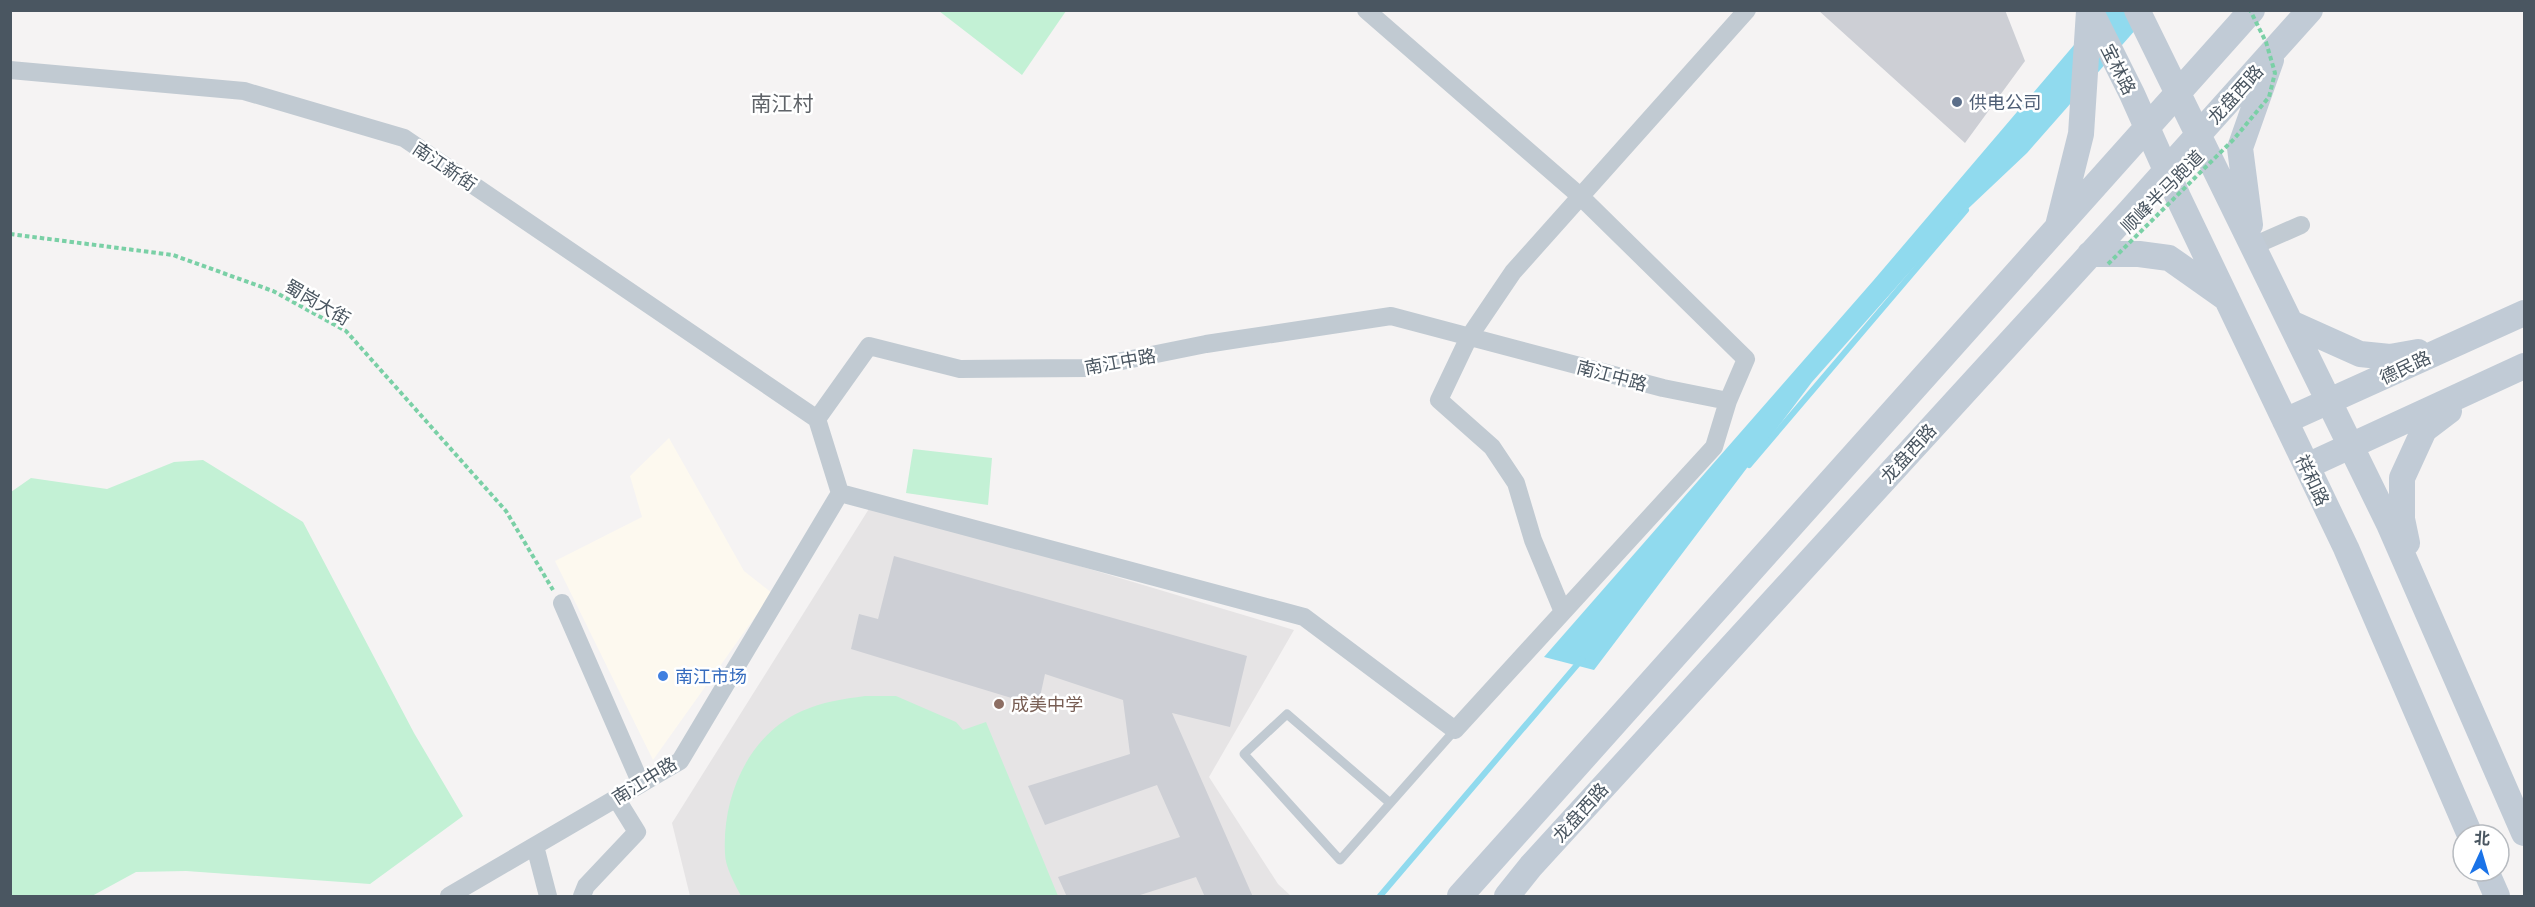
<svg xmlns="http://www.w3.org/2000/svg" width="2535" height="907" font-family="Manrope,'Noto Sans SC',sans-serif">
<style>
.commercial{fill:#fdf9ef}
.education{fill:#e6e4e5}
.green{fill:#c3f1d5}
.water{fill:#90daee}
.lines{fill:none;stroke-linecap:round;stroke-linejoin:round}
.stream{stroke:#90daee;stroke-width:6}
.building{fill:#cdcfd5}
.path{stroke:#7ad0a6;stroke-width:4;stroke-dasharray:4.5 3;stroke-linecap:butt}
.lane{stroke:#c1cad2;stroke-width:9}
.street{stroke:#c1cad2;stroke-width:18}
.secondary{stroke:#c1cbd6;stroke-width:26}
.path-bridge{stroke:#7ad0a6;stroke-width:4;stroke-dasharray:4.5 3;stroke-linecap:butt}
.service-dot{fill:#5c6f8a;stroke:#fff;stroke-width:2}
.shop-dot{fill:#3f7fe0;stroke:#fff;stroke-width:2}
.education-dot{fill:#8d6e63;stroke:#fff;stroke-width:2}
.labels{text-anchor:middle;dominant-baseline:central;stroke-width:5;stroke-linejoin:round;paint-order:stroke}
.street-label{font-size:18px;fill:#4a5661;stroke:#fff}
.service-label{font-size:18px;fill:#4e5e75;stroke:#fff;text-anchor:start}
.shop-label{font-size:18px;fill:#366cbe;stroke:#fff;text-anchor:start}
.education-label{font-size:18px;fill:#785e54;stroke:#fff;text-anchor:start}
.quarter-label{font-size:21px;fill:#5f6368;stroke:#fff}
</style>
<rect width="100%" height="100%" fill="#f5f3f3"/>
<path class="commercial" d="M669,438L744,571L772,593L653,760L555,561L642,517L630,476Z"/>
<path class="education" d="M872,504L1294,630L1209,777L1278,884L1291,896H690L672,823Z"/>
<path class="green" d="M939,11H1066L1022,75Z
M913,449L992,458L988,505L906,493Z
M203,460L303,522L414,733L463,816L370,884L186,871L136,872L92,896H11V492L31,478L107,489L174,462Z
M865,696H896L956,722L963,730L986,722L1058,896H741C735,884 725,867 725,853C722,797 748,735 802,711C822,702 843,699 865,696Z"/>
<path class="water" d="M2103,11H2152L2027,153L1955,221L1812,382L1594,670L1544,657L1873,281Z"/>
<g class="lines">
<path class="stream" d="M1749,465L1966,210
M1380,896L1582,659"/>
</g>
<path class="building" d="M1818,10H2005L2025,61L1965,143Z
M894,556L1247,656L1230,727L1172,713L1253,897H1205L1196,877L1134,897H1067L1058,877L1180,837L1157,785L1045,825L1028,786L1130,754L1123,700L1045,674L1038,706L851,649L859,614L878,619Z"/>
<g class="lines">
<path class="path" d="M10,234L173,255L273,291L346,331L506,511L553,590"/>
<path class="lane" d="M1390,803L1287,714L1244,754L1340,860L1455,730"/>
<path class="street" d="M10,70L244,91L404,138L817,419
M2253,246L2301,225
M840,493L1304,617L1455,730L1714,447L1728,401
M562,603L641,784
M1563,612L1533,540L1516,483L1492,447L1439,400L1469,337L1513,272L1747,10
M535,846L548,896
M449,896L680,761L840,493L817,419L869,346L960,369L1087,368L1206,344L1391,316L1663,388L1728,401L1746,359L1580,196L1366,10
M582,896L586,886L637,832L616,798"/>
<path class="secondary" d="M2090,10L2132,94L2178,197L2346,548L2470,835
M2137,10L2389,524L2524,833
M2250,225L2240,148L2271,60
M2058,226L2081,134L2089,11
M2090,254H2139L2169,258L2227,299
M2291,323L2360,354L2390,357L2418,352
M2285,421L2524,313
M2307,466L2524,366
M2407,543L2402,519V478L2424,430L2449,411
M2486,871L2497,896
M1460,896L2252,10
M1507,896L1531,866L2130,211L2310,10"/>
<path class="path-bridge" d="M2108,264L2234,139L2269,97L2275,73L2266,42L2250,10"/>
</g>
<circle class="service-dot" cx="1957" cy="102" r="6"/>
<circle class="shop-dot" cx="663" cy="676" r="6"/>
<circle class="education-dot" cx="999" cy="704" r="6"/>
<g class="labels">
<g class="street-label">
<text transform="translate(2119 69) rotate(63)">宝林路</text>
<text transform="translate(2235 94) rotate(-48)">龙盘西路</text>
<text transform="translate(445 166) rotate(34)">南江新街</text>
<text transform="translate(2162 191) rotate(-45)">顺峰半马跑道</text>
<text transform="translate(318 302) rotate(30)">蜀岗大街</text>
<text transform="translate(1120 361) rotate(-10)">南江中路</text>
<text transform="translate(2405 367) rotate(-25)">德民路</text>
<text transform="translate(1612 375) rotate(15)">南江中路</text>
<text transform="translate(1908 453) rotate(-48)">龙盘西路</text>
<text transform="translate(2313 480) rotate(65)">祥和路</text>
<text transform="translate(644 780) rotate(-32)">南江中路</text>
<text transform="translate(1580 812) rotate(-48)">龙盘西路</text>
</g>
<g class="service-label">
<text x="1969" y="102">供电公司</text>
</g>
<g class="shop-label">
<text x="675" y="676">南江市场</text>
</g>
<g class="education-label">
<text x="1011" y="704">成美中学</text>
</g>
<g class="quarter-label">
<text x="782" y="103">南江村</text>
</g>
</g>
<rect width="2535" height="907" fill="none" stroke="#4a5661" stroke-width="24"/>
<g transform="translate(2481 853) rotate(4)"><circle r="28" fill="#ffffff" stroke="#b7bbc0" stroke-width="1.5"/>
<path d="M0-4.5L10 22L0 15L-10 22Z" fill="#1a73e8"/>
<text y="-9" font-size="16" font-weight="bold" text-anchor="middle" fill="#4a5661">北</text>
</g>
</svg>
